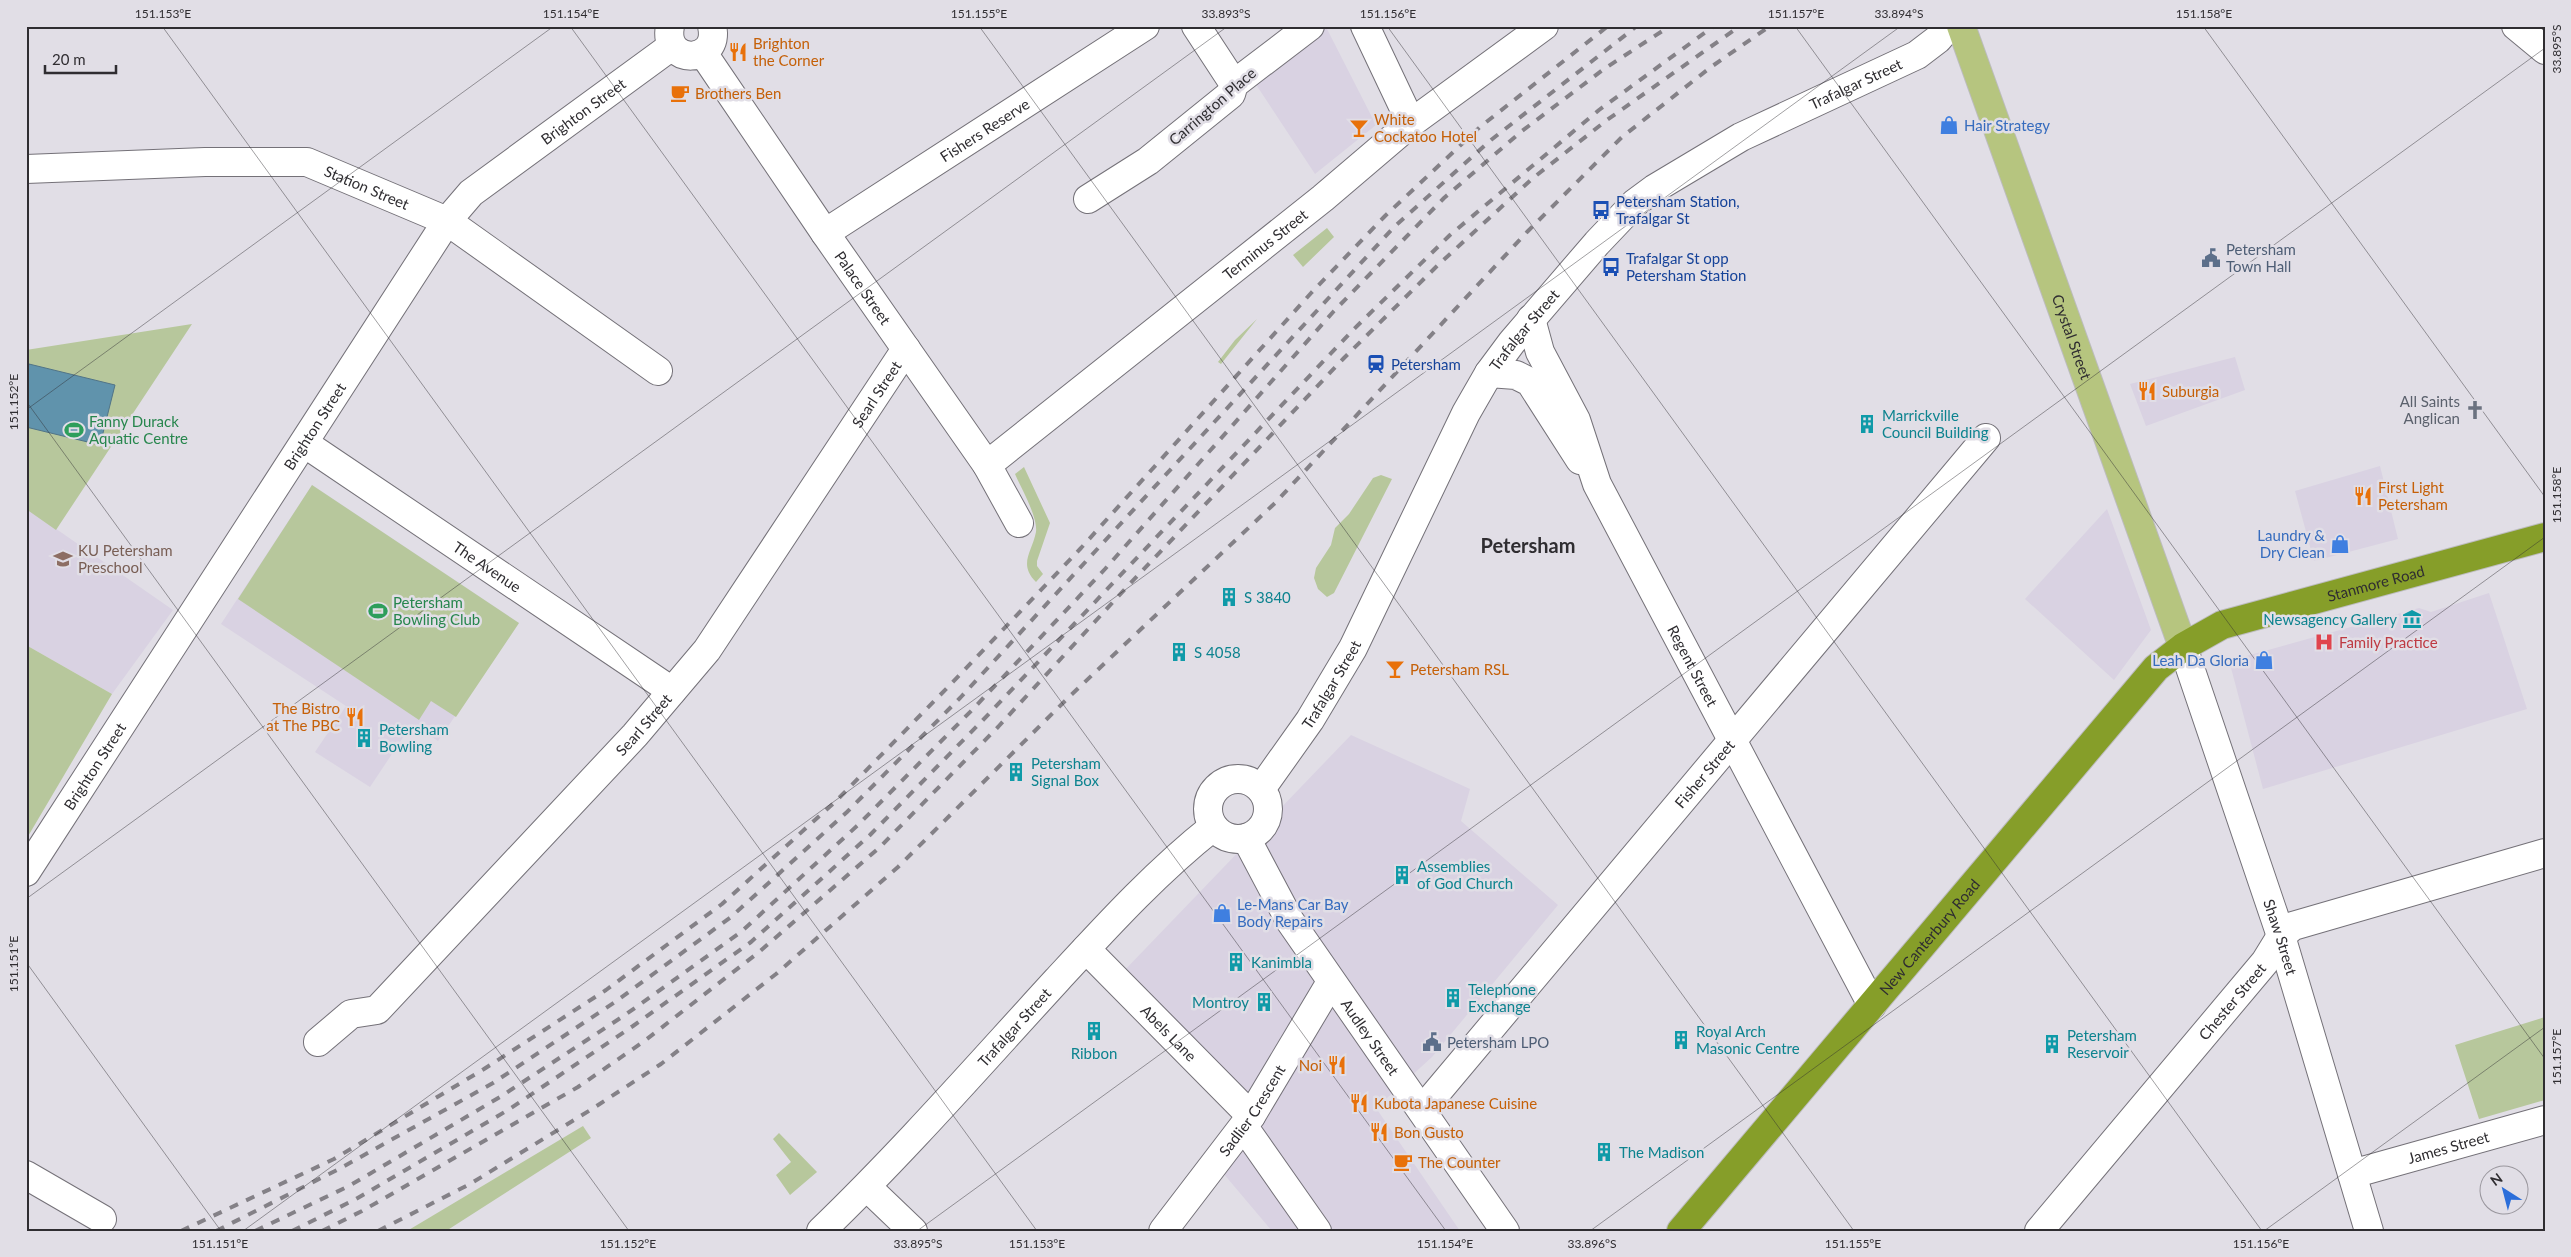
<svg xmlns="http://www.w3.org/2000/svg" width="2571" height="1257" font-family="Lato,sans-serif">
<style>
.built{fill:#d9d2e2}
.green{fill:#b7c79c}
.water{fill:#6093ac;stroke:#517487}
.lines{fill:none;stroke-linecap:round;stroke-linejoin:round}
.minor-casing{stroke:#747178;stroke-width:30}
.major-casing{stroke:#bcbcbd;stroke-width:30}
.highway-casing{stroke:#bcbcbd;stroke-width:30}
.minor{stroke:#fff;stroke-width:28}
.major{stroke:#b6c57f;stroke-width:28}
.highway{stroke:#869e29;stroke-width:28}
.rail{stroke:#848187;stroke-width:4;stroke-dasharray:9 9;stroke-linecap:butt}
.ticks{fill:none;stroke:#2f2d31;stroke-width:1;stroke-opacity:0.45}
.labels{text-anchor:middle;dominant-baseline:central;stroke-width:5;stroke-linejoin:round;paint-order:stroke}
.food-label{font-size:15px;fill:#c56008;stroke:#e1dee6;text-anchor:start}
.street-label{font-size:15px;fill:#2f2d31;stroke:#e1dee6}
.shop-label{font-size:15px;fill:#366cbe;stroke:#e1dee6;text-anchor:start}
.transit-label{font-size:15px;fill:#164399;stroke:#e1dee6;text-anchor:start}
.service-label{font-size:15px;fill:#4e5e75;stroke:#e1dee6;text-anchor:start}
.worship-label{font-size:15px;fill:#5b616d;stroke:#e1dee6;text-anchor:end}
.culture-label{font-size:15px;fill:#0d838f;stroke:#e1dee6;text-anchor:start}
.leisure-label{font-size:15px;fill:#27864d;stroke:#e1dee6;text-anchor:start}
.education-label{font-size:15px;fill:#785e54;stroke:#e1dee6;text-anchor:start}
.health-label{font-size:15px;fill:#be3a42;stroke:#e1dee6;text-anchor:start}
.district-label{font-size:20px;font-weight:bold;fill:#2f2d31;stroke:#e1dee6}
.neatline{fill:none;stroke:#2f2d31;stroke-width:2}
.ticks-label{font-size:12px;text-anchor:middle;fill:#2f2d31}
</style>
<rect width="100%" height="100%" fill="#e1dee6"/>
<path class="built" d="M1326,27L1376,125L1315,174L1255,83Z
M2235,357L2245,390L2146,426L2130,384Z
M2380,466L2398,539L2314,561L2295,491Z
M312,485L519,623L438,741L412,724L370,787L315,752L346,706L221,624Z
M26,508L173,610L112,694L26,645Z
M2107,509L2151,630L2114,680L2025,599Z
M2489,593L2527,709L2263,789L2230,664L2232,660L2419,608L2431,612Z
M1351,735L1470,789L1461,821L1558,905L1432,1057L1376,1108L1460,1231H1272L1223,1173L1263,1112L1120,975Z"/>
<path class="green" d="M1327,228L1334,237L1303,267L1293,255Z
M1257,319L1221,364L1218,362L1235,340Z
M192,324L56,530L26,509V350Z
M1024,467L1050,523L1037,561V566L1043,574L1036,582C1018,564 1032,552 1036,532C1038,517 1021,488 1015,474Z
M1381,475L1392,479L1334,593L1327,597L1318,589L1314,578L1316,568L1331,545L1335,528L1349,514L1373,478Z
M312,485L519,623L456,717L431,701L419,720L238,599Z
M26,645L112,694L27,838H26Z
M2545,1017V1100L2479,1119L2455,1045Z
M583,1126L591,1138L446,1231H407Z
M779,1133L817,1172L790,1195L776,1175L791,1162L773,1139Z"/>
<path class="water" d="M29,364L115,385L100,445L26,427V376Z"/>
<g class="lines">
<g class="minor-casing">
<g id="minor">
<path d="M670,26C662,66 721,65 712,26"/>
<path d="M1196,26L1234,84"/>
<path d="M1365,26L1411,123"/>
<path d="M2516,26L2545,50"/>
<path id="s1" d="M703,53L825,233L987,465L1019,523"/>
<path id="s2" d="M26,169L205,162H307L447,221L658,371"/>
<path d="M1088,199L1148,161L1231,94L1234,84L1310,26"/>
<path id="s3" d="M825,233L1145,26"/>
<path id="s4" d="M1531,319L1540,352L1576,420L1597,484L1872,1005"/>
<path d="M1489,373L1516,375L1530,382L1580,460"/>
<path id="s5" d="M304,443L672,691"/>
<path id="s6" d="M987,465L1323,198L1411,123L1544,26"/>
<path id="s7" d="M2183,647L2281,936L2369,1231"/>
<circle cx="1238" cy="809" r="30"/>
<path id="s8" d="M1261,789L1310,720L1353,648L1466,413L1489,373L1512,342L1597,243L1635,203L1654,189L1741,137L1917,55L1938,39L1949,26"/>
<path id="s9" d="M1246,838L1290,921L1505,1231"/>
<path id="s10" d="M26,872L447,221L471,193L672,46"/>
<path id="s11" d="M1086,949L1251,1116"/>
<path id="s12" d="M318,1042L351,1014L377,1010L635,735L707,650L906,349"/>
<path id="s13" d="M1422,1110L1986,438"/>
<path d="M1244,1127L1317,1231"/>
<path id="s14" d="M2352,1174L2545,1120"/>
<path d="M26,1175L102,1219"/>
<path d="M867,1187L913,1231"/>
<path id="s15" d="M821,1231C904,1151 979,1065 1057,980C1106,927 1156,872 1213,827"/>
<path id="s16" d="M1163,1231L1251,1116L1331,982"/>
<path id="s17" d="M2039,1231L2265,962L2281,936L2293,926L2545,853"/>
</g>
</g>
<g class="major-casing">
<g id="major">
<path id="s18" d="M1961,26L2183,647"/>
</g>
</g>
<g class="highway-casing">
<g id="highway">
<path id="s19" d="M1681,1231L2156,668L2183,647L2222,625L2545,537"/>
</g>
</g>
<use href="#minor" class="minor"/>
<use href="#major" class="major"/>
<use href="#highway" class="highway"/>
<path class="rail" d="M181,1231L334,1159L484,1069L606,990L722,904L836,801L949,686L1081,548L1312,292L1385,216L1480,127L1608,26
M216,1231L339,1169L493,1083L615,1002L731,917L847,812L960,698L1395,226L1491,140L1637,26
M255,1231L349,1186L500,1097L625,1015L741,932L858,825L973,709L1105,569L1334,311L1444,198L1522,131L1604,69L1670,26
M292,1231L356,1199L508,1110L633,1026L751,942L870,835L983,720L1354,329L1450,235L1599,110L1714,26
M322,1231L362,1211L578,1087L643,1042L759,952L880,847L998,727L1125,589L1344,358L1437,266L1533,178L1607,120L1740,26
M378,1231L470,1184L592,1109L661,1064L776,974L898,867L1071,695L1275,503L1527,232L1622,137L1711,67L1770,26"/>
</g>
<path class="ticks" d="M162,26L1037,1231M570,26L1446,1231M979,26L1854,1231M1387,26L2262,1231M1795,26L2545,1059M2203,26L2545,497M26,401L629,1231M26,410L554,26M26,899L1228,26M26,962L221,1231M243,1231L1901,26M917,1231L2545,48M1590,1231L2545,537M2264,1231L2545,1027"/>
<defs>
<g id="restaurant-bare" transform="scale(1.5)"><path d="M-5-6h1v4h1v-4h1v4h1v-4h1v5L-1.5 .5V6h-2V.5L-5-1ZM5-6V6H3V1.5H1.5Q1.5-4 5-6Z" fill="#e8710a" stroke="#e1dee6" stroke-width="2.5" paint-order="stroke"/></g>
<g id="cafe-bare" transform="scale(1.5)"><path d="M-5.5-4.5H6V0H3Q3 3.5 0 3.5H-2.5Q-5.5 3.5-5.5 0ZM3-3.2v2h1.7v-2ZM-6 4.5H4V6H-6Z" fill="#e8710a" stroke="#e1dee6" stroke-width="2.5" paint-order="stroke"/></g>
<g id="shop-bare" transform="scale(1.5)"><path d="M-5-2.5h2.3a2.7 3.5 0 0 1 5.4 0H5L5.5 6h-11ZM-1.5-2.5h3a1.5 2.3 0 0 0-3 0Z" fill="#3f7fe0" stroke="#e1dee6" stroke-width="2.5" paint-order="stroke"/></g>
<g id="bar-bare" transform="scale(1.5)"><path d="M-6-5H6L.8 .8V4.5H3.5V6h-7V4.5H-.8V.8Z" fill="#e8710a" stroke="#e1dee6" stroke-width="2.5" paint-order="stroke"/></g>
<g id="bus-bare" transform="scale(1.5)"><path d="M-5-6H5V4H4V6H2V4H-2V6H-4V4H-5ZM-3.5-4V0h7V-4ZM-3.5 1.2v1.5H-2V1.2ZM2 1.2v1.5H3.5V1.2Z" fill="#1a4fb4" stroke="#e1dee6" stroke-width="2.5" paint-order="stroke"/></g>
<g id="civic-bare" transform="scale(1.5)"><path d="M-.6-6.5H3V-4.5H.6V-3L4-1V1h2V6H-6V1h2V-1L-.6-3ZM-1.2 2.5V6h2.4V2.5Z" fill="#5c6f8a" stroke="#e1dee6" stroke-width="2.5" paint-order="stroke"/></g>
<g id="station-bare" transform="scale(1.5)"><path d="M-3-6H3Q5-6 5-4V2Q5 4 3 4L4.5 6H3L1.5 4h-3L-3 6H-4.5L-3 4Q-5 4-5 2V-4Q-5-6-3-6ZM-3.5-4v3h7v-3ZM-3.5 1v1.5H-2V1ZM2 1v1.5H3.5V1Z" fill="#1a4fb4" stroke="#e1dee6" stroke-width="2.5" paint-order="stroke"/></g>
<g id="church-bare" transform="scale(1.5)"><path d="M-1.2-6h2.4v3.5h3.3v2.4h-3.3V6h-2.4V-.1h-3.3v-2.4h3.3Z" fill="#6b7280" stroke="#e1dee6" stroke-width="2.5" paint-order="stroke"/></g>
<g id="building-bare" transform="scale(1.5)"><path d="M-4-6H4V6H1V3H-1V6H-4ZM-2.5-4.3h1.7v1.8h-1.7ZM.8-4.3h1.7v1.8H.8ZM-2.5-1h1.7V.8h-1.7ZM.8-1h1.7V.8H.8Z" fill="#0f9aa8" stroke="#e1dee6" stroke-width="2.5" paint-order="stroke"/></g>
<g id="stadium-bare" transform="scale(1.5)"><path d="M0-5a6.5 5 0 1 0 0 10a6.5 5 0 1 0 0-10ZM-3.5-1.8h7v3.6h-7Z" fill="#2e9e5b" stroke="#e1dee6" stroke-width="2.5" paint-order="stroke"/></g>
<g id="school-bare" transform="scale(1.5)"><path d="M0-5L7-2L0 1L-7-2ZM-4 1L0 2.5L4 1V4Q0 6-4 4Z" fill="#8d6e63" stroke="#e1dee6" stroke-width="2.5" paint-order="stroke"/></g>
<g id="museum-bare" transform="scale(1.5)"><path d="M0-6L6-3V-2H-6V-3ZM-5-1h2V3h-2ZM-1-1h2V3h-2ZM3-1h2V3H3ZM-6 4H6V6H-6Z" fill="#0f9aa8" stroke="#e1dee6" stroke-width="2.5" paint-order="stroke"/></g>
<g id="hospital-bare" transform="scale(1.5)"><path d="M-5-5h3v3.5h4V-5h3V5h-3V1.5h-4V5h-3Z" fill="#e0444e" stroke="#e1dee6" stroke-width="2.5" paint-order="stroke"/></g>
</defs>
<g fill-rule="evenodd">
<use href="#restaurant-bare" x="738" y="52"/>
<use href="#cafe-bare" x="680" y="93"/>
<use href="#shop-bare" x="1949" y="125"/>
<use href="#bar-bare" x="1359" y="128"/>
<use href="#bus-bare" x="1601" y="210"/>
<use href="#civic-bare" x="2211" y="258"/>
<use href="#bus-bare" x="1611" y="267"/>
<use href="#station-bare" x="1376" y="364"/>
<use href="#restaurant-bare" x="2147" y="391"/>
<use href="#church-bare" x="2475" y="410"/>
<use href="#building-bare" x="1867" y="424"/>
<use href="#stadium-bare" x="74" y="430"/>
<use href="#restaurant-bare" x="2363" y="496"/>
<use href="#shop-bare" x="2340" y="544"/>
<use href="#school-bare" x="63" y="559"/>
<use href="#building-bare" x="1229" y="597"/>
<use href="#stadium-bare" x="378" y="611"/>
<use href="#museum-bare" x="2412" y="619"/>
<use href="#hospital-bare" x="2324" y="642"/>
<use href="#building-bare" x="1179" y="652"/>
<use href="#shop-bare" x="2264" y="660"/>
<use href="#bar-bare" x="1395" y="669"/>
<use href="#restaurant-bare" x="355" y="717"/>
<use href="#building-bare" x="364" y="738"/>
<use href="#building-bare" x="1016" y="772"/>
<use href="#building-bare" x="1402" y="875"/>
<use href="#shop-bare" x="1222" y="913"/>
<use href="#building-bare" x="1236" y="962"/>
<use href="#building-bare" x="1453" y="998"/>
<use href="#building-bare" x="1264" y="1002"/>
<use href="#building-bare" x="1094" y="1031"/>
<use href="#building-bare" x="1681" y="1040"/>
<use href="#civic-bare" x="1432" y="1042"/>
<use href="#building-bare" x="2052" y="1044"/>
<use href="#restaurant-bare" x="1337" y="1065"/>
<use href="#restaurant-bare" x="1359" y="1103"/>
<use href="#restaurant-bare" x="1379" y="1132"/>
<use href="#building-bare" x="1604" y="1152"/>
<use href="#cafe-bare" x="1403" y="1162"/>
</g>
<g class="labels">
<g class="food-label">
<text x="753" y="43">Brighton<tspan x="753" dy="17">the Corner</tspan></text>
<text x="695" y="93">Brothers Ben</text>
<text x="1374" y="119">White<tspan x="1374" dy="17">Cockatoo Hotel</tspan></text>
<text x="2162" y="391">Suburgia</text>
<text x="2378" y="487">First Light<tspan x="2378" dy="17">Petersham</tspan></text>
<text x="1410" y="669">Petersham RSL</text>
<text x="340" y="708" text-anchor="end">The Bistro<tspan x="340" dy="17">at The PBC</tspan></text>
<text x="1322" y="1065" text-anchor="end">Noi</text>
<text x="1374" y="1103">Kubota Japanese Cuisine</text>
<text x="1394" y="1132">Bon Gusto</text>
<text x="1418" y="1162">The Counter</text>
</g>
<g class="street-label">
<text stroke="none"><textPath href="#s8" startOffset="951">Trafalgar Street</textPath></text>
<text transform="translate(1212 106) rotate(-41)">Carrington Place</text>
<text stroke="none"><textPath href="#s10" startOffset="951">Brighton Street</textPath></text>
<text stroke="none"><textPath href="#s3" startOffset="190">Fishers Reserve</textPath></text>
<text stroke="none"><textPath href="#s2" startOffset="346">Station Street</textPath></text>
<text stroke="none"><textPath href="#s6" startOffset="355">Terminus Street</textPath></text>
<text stroke="none"><textPath href="#s1" startOffset="284">Palace Street</textPath></text>
<text stroke="none"><textPath href="#s8" startOffset="531">Trafalgar Street</textPath></text>
<text stroke="none"><textPath href="#s18" startOffset="330">Crystal Street</textPath></text>
<text stroke="none"><textPath href="#s12" startOffset="865">Searl Street</textPath></text>
<text stroke="none"><textPath href="#s10" startOffset="531">Brighton Street</textPath></text>
<text stroke="none"><textPath href="#s5" startOffset="221">The Avenue</textPath></text>
<text stroke="none"><textPath href="#s19" startOffset="975">Stanmore Road</textPath></text>
<text stroke="none"><textPath href="#s4" startOffset="384">Regent Street</textPath></text>
<text stroke="none"><textPath href="#s8" startOffset="126">Trafalgar Street</textPath></text>
<text stroke="none"><textPath href="#s12" startOffset="460">Searl Street</textPath></text>
<text stroke="none"><textPath href="#s10" startOffset="126">Brighton Street</textPath></text>
<text stroke="none"><textPath href="#s13" startOffset="439">Fisher Street</textPath></text>
<text stroke="none"><textPath href="#s19" startOffset="385">New Canterbury Road</textPath></text>
<text stroke="none"><textPath href="#s7" startOffset="306">Shaw Street</textPath></text>
<text stroke="none"><textPath href="#s17" startOffset="300">Chester Street</textPath></text>
<text stroke="none"><textPath href="#s15" startOffset="281">Trafalgar Street</textPath></text>
<text stroke="none"><textPath href="#s11" startOffset="118">Abels Lane</textPath></text>
<text stroke="none"><textPath href="#s9" startOffset="235">Audley Street</textPath></text>
<text stroke="none"><textPath href="#s16" startOffset="150">Sadlier Crescent</textPath></text>
<text stroke="none"><textPath href="#s14" startOffset="100">James Street</textPath></text>
</g>
<g class="shop-label">
<text x="1964" y="125">Hair Strategy</text>
<text x="2325" y="535" text-anchor="end">Laundry &amp;<tspan x="2325" dy="17">Dry Clean</tspan></text>
<text x="2249" y="660" text-anchor="end">Leah Da Gloria</text>
<text x="1237" y="904">Le-Mans Car Bay<tspan x="1237" dy="17">Body Repairs</tspan></text>
</g>
<g class="transit-label">
<text x="1616" y="201">Petersham Station,<tspan x="1616" dy="17">Trafalgar St</tspan></text>
<text x="1626" y="258">Trafalgar St opp<tspan x="1626" dy="17">Petersham Station</tspan></text>
<text x="1391" y="364">Petersham</text>
</g>
<g class="service-label">
<text x="2226" y="249">Petersham<tspan x="2226" dy="17">Town Hall</tspan></text>
<text x="1447" y="1042">Petersham LPO</text>
</g>
<g class="worship-label">
<text x="2460" y="401">All Saints<tspan x="2460" dy="17">Anglican</tspan></text>
</g>
<g class="culture-label">
<text x="1882" y="415">Marrickville<tspan x="1882" dy="17">Council Building</tspan></text>
<text x="1244" y="597">S 3840</text>
<text x="2397" y="619" text-anchor="end">Newsagency Gallery</text>
<text x="1194" y="652">S 4058</text>
<text x="379" y="729">Petersham<tspan x="379" dy="17">Bowling</tspan></text>
<text x="1031" y="763">Petersham<tspan x="1031" dy="17">Signal Box</tspan></text>
<text x="1417" y="866">Assemblies<tspan x="1417" dy="17">of God Church</tspan></text>
<text x="1251" y="962">Kanimbla</text>
<text x="1468" y="989">Telephone<tspan x="1468" dy="17">Exchange</tspan></text>
<text x="1249" y="1002" text-anchor="end">Montroy</text>
<text x="1696" y="1031">Royal Arch<tspan x="1696" dy="17">Masonic Centre</tspan></text>
<text x="2067" y="1035">Petersham<tspan x="2067" dy="17">Reservoir</tspan></text>
<text x="1094" y="1053" text-anchor="middle">Ribbon</text>
<text x="1619" y="1152">The Madison</text>
</g>
<g class="leisure-label">
<text x="89" y="421">Fanny Durack<tspan x="89" dy="17">Aquatic Centre</tspan></text>
<text x="393" y="602">Petersham<tspan x="393" dy="17">Bowling Club</tspan></text>
</g>
<g class="education-label">
<text x="78" y="550">KU Petersham<tspan x="78" dy="17">Preschool</tspan></text>
</g>
<g class="health-label">
<text x="2339" y="642">Family Practice</text>
</g>
<g class="district-label">
<text x="1528" y="545">Petersham</text>
</g>
</g>
<rect width="2571" height="1257" fill="none" stroke="#e1dee6" stroke-width="55"/>
<g transform="translate(2504 1190) rotate(324)"><circle r="24" fill="#e1dee6" stroke="#9a979e"/>
<path d="M0-4L9 19L0 12L-9 19Z" fill="#2b6eda"/>
<text y="-8" font-size="14" font-weight="bold" text-anchor="middle" fill="#2f2d31">N</text>
</g>
<path d="M45 65v8h71v-8" fill="none" stroke="#2f2d31" stroke-width="2.5"/>
<text x="52" y="65" font-size="15" fill="#2f2d31" stroke="#e1dee6" stroke-width="4" paint-order="stroke">20 m</text>
<rect x="28" y="28" width="2516" height="1202" class="neatline"/>
<g class="ticks-label">
<text x="163" y="18">151.153°E</text>
<text x="571" y="18">151.154°E</text>
<text x="979" y="18">151.155°E</text>
<text x="1226" y="18">33.893°S</text>
<text x="1388" y="18">151.156°E</text>
<text x="1796" y="18">151.157°E</text>
<text x="1899" y="18">33.894°S</text>
<text x="2204" y="18">151.158°E</text>
<text transform="translate(2557 49) rotate(-90)" y="4">33.895°S</text>
<text transform="translate(14 402) rotate(-90)" y="4">151.152°E</text>
<text transform="translate(2557 495) rotate(-90)" y="4">151.158°E</text>
<text transform="translate(14 964) rotate(-90)" y="4">151.151°E</text>
<text transform="translate(2557 1057) rotate(-90)" y="4">151.157°E</text>
<text x="220" y="1248">151.151°E</text>
<text x="628" y="1248">151.152°E</text>
<text x="918" y="1248">33.895°S</text>
<text x="1037" y="1248">151.153°E</text>
<text x="1445" y="1248">151.154°E</text>
<text x="1592" y="1248">33.896°S</text>
<text x="1853" y="1248">151.155°E</text>
<text x="2261" y="1248">151.156°E</text>
</g>
</svg>
